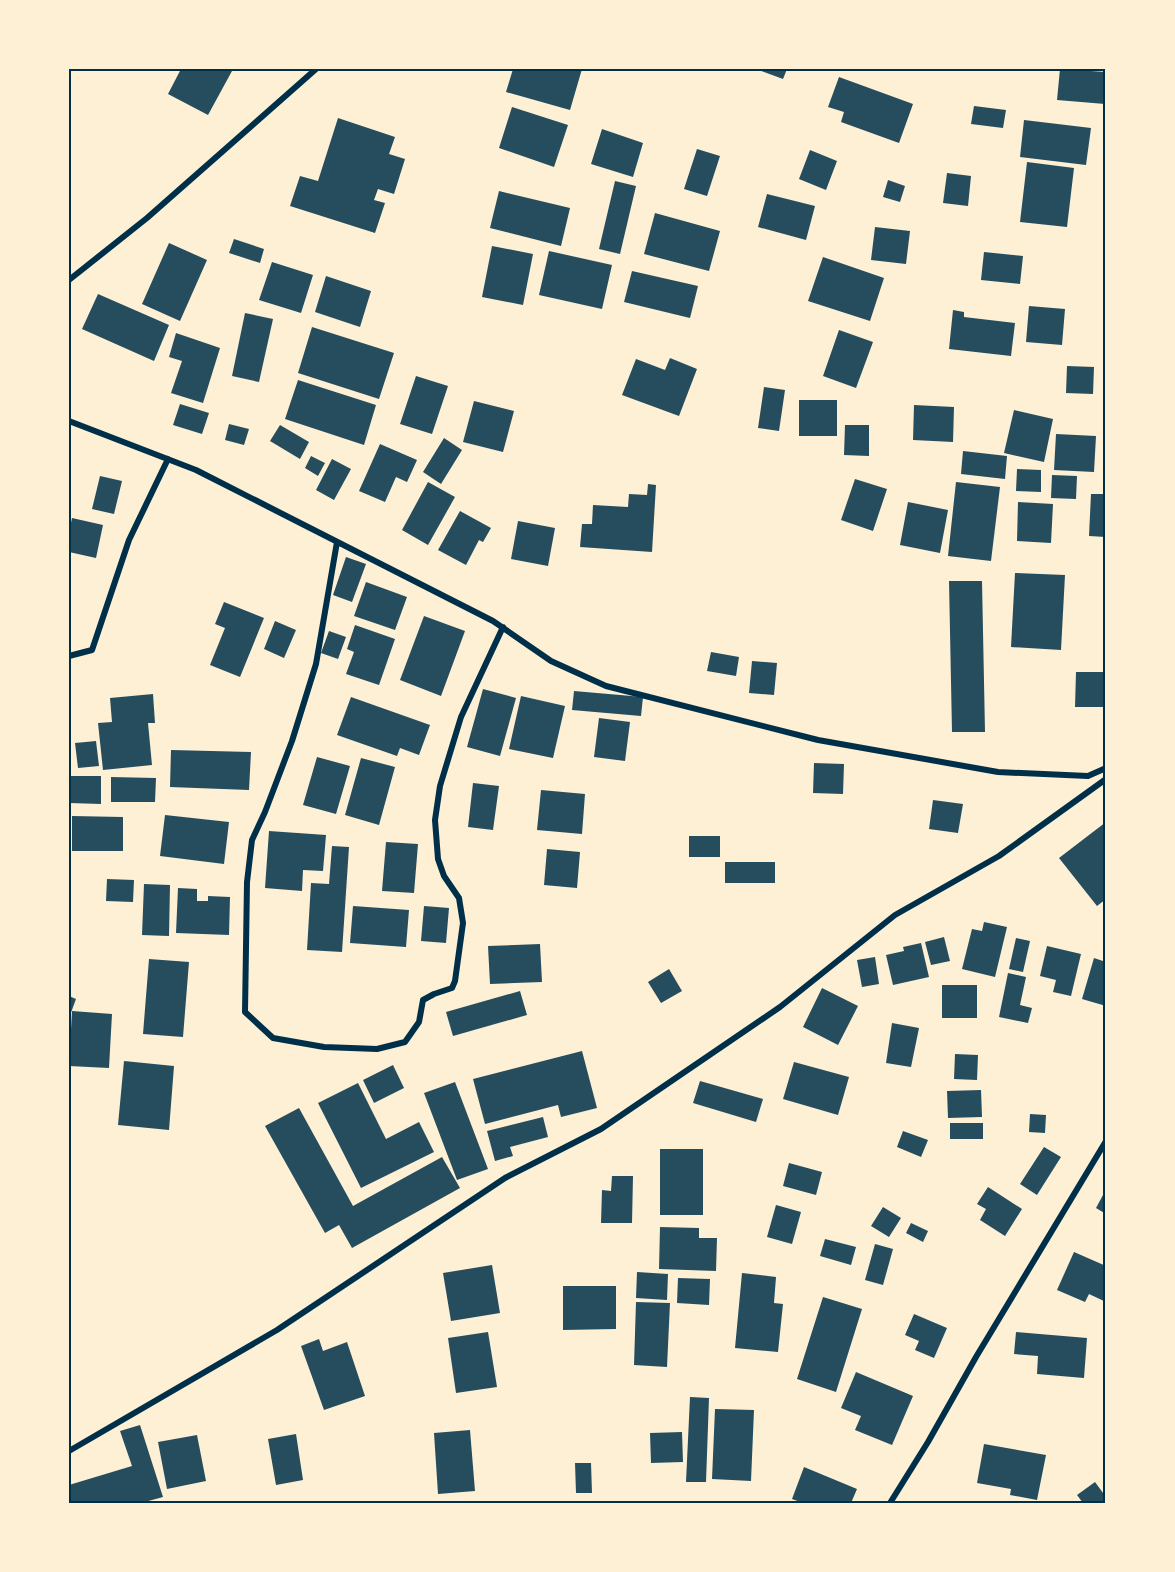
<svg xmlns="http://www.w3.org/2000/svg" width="1175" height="1572" font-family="Quicksand,sans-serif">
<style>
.building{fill:#264d5e}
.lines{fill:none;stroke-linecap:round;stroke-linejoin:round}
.minor{stroke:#003049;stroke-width:6}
.neatline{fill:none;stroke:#003049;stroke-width:2}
</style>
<rect width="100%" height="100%" fill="#fdf0d5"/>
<path class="building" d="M181,69H227L232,71L208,115L168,94Z
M513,69H582L570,110L506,92Z
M756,69H787L783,79Z
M1060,69L1106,72L1105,104L1057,100Z
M839,77L913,104L899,143L841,122L844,112L828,107Z
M974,106L1006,110L1003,128L971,124Z
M512,107L568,125L554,167L499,148Z
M338,118L395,137L389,154L405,159L394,194L378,189L374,200L385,203L375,233L290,206L300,176L318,181Z
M1024,120L1091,128L1086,165L1020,157Z
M602,129L643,143L633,177L591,164Z
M697,149L720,156L707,196L684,189Z
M810,150L837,161L826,190L799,179Z
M1027,162L1074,168L1067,227L1020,222Z
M947,173L971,176L968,206L943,203Z
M888,180L905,186L900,202L883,197Z
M615,181L636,186L620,254L599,249Z
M499,191L570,208L561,246L490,228Z
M767,194L815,206L806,240L758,227Z
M655,213L720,231L709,271L644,254Z
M875,227L910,231L906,264L871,260Z
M234,239L264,249L260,263L229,253Z
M169,243L207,260L180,321L142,304Z
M492,246L533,254L523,305L482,297Z
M549,251L612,265L602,309L539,295Z
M984,252L1023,256L1020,284L981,280Z
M823,257L884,278L870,321L808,301Z
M272,262L313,275L301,313L259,300Z
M632,271L698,286L690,318L624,302Z
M326,276L371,291L360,327L315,312Z
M98,294L169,325L154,361L82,329Z
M1029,306L1065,309L1062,345L1026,342Z
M953,310L964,312V317L1015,323L1011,356L949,349Z
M245,313L273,319L259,382L232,376Z
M312,327L394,353L379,399L298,373Z
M839,330L873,342L856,388L823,376Z
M176,333L220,348L203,403L171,393L182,361L169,357Z
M670,358L697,369L679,416L622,395L636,359L665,370Z
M1067,366L1094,367L1093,394L1066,393Z
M416,376L448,386L432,434L400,424Z
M298,380L376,405L364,445L285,419Z
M764,387L785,390L779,431L758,428Z
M799,400H837V436H799Z
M474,401L514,411L503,452L463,442Z
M180,404L209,413L202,434L173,425Z
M914,405L954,407L953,442L913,440Z
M1014,410L1053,419L1044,462L1004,453Z
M229,424L249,429L244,445L225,440Z
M280,425L309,442L300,459L270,441Z
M845,425H869V456L844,455Z
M1056,434L1096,436L1094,472L1054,470Z
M444,438L462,450L441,484L423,472Z
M380,444L417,460L407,482L396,477L385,502L359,491Z
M963,451L1007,456L1005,479L961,474Z
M311,456L325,463L318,476L305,468Z
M332,459L351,469L334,500L316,490Z
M1017,469L1041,470V492L1016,491Z
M1052,475L1077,476L1076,499L1051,498Z
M100,476L122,481L114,514L92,509Z
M855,479L887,489L873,531L841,520Z
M428,482L455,497L428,545L402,530Z
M956,482L1000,487L991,561L948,556Z
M648,484L656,485L652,552L580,547L582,524H592L593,505L628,507L629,494L647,495Z
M1091,494H1106V537L1089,536Z
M908,502L948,510L940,553L900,545Z
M1018,502L1053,504L1051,543L1017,541Z
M460,511L491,528L483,542L479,540L466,565L438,550Z
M72,518L103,525L96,558L69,552V532Z
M518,521L555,528L548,566L511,559Z
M346,557L366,564L352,602L333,595Z
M1015,573L1065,575L1061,650L1011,647Z
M949,581H982L985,732H952Z
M366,582L407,597L395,630L354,616Z
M224,602L264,618L240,677L210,665L225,628L215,624Z
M424,616L465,631L441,696L400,680Z
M275,621L296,630L284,658L264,649Z
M355,625L395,639L379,685L346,674L354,652L347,649Z
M329,631L346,637L338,659L321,653Z
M711,652L739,657L736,676L707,671Z
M752,661L777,663L774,695L749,693Z
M1076,672H1103V707H1075Z
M483,689L516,698L500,756L467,747Z
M574,691L643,697L641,716L572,710Z
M153,694L155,723H148L152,765L103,770L98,723L112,722L110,698Z
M521,696L565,706L553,758L509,749Z
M351,697L430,725L419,755L400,748L397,756L337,735Z
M599,718L630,722L625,761L594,757Z
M96,741L99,766L78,768L75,743Z
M171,750L251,752L249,790L170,787Z
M317,757L350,766L336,814L303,805Z
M361,758L395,767L379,825L345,815Z
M814,763L844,764L843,794L813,793Z
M69,776H101V804L69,803Z
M111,777L156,778L155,802H111Z
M473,783L499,786L493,830L468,827Z
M541,790L585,794L582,834L537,830Z
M933,800L963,804L958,833L929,829Z
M165,815L229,822L224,864L160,856Z
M72,816L123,817V851H72Z
M1106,822V899L1097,906L1059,858Z
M269,831L326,835L323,871L303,870L302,891L265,888Z
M689,836H720V857H689Z
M386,842L418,844L414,893L382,891Z
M332,846L349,847L342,952L307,950L311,883L329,884Z
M547,849L580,852L577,888L544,885Z
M725,862H775V883H725Z
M107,879L134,880L133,902L106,901Z
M144,884L170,885L169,936L142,935Z
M178,888L197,889V901H208V896L230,897L229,935L176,933Z
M353,906L409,910L406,947L350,943Z
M424,906L449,908L446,943L421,941Z
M984,922L1007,927L995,977L962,969L972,929L982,931Z
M944,937L950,961L931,965L925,942Z
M1016,938L1030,941L1023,972L1009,969Z
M921,943L929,977L893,985L886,955L904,951L903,947Z
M540,944L542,982L490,984L488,946Z
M1047,946L1081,954L1071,996L1053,992L1056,980L1040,976Z
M875,957L879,984L862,987L857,960Z
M1094,958L1106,962V1006L1082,999Z
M149,959L189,962L183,1037L143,1034Z
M669,969L682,991L661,1003L648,982Z
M1008,973L1026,977L1020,1005L1032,1008L1028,1023L999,1017Z
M942,985H977V1018H942Z
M822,988L858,1006L838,1045L803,1027Z
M520,991L527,1015L453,1036L446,1012Z
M69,996L76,999L69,1018Z
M72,1011L112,1014L109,1068L69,1066Z
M892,1023L919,1028L911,1067L886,1063Z
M582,1051L597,1108L561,1117L558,1105L485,1124L473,1079Z
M955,1054L978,1055L977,1080L954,1079Z
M124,1061L174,1066L169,1130L118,1125Z
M794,1062L849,1077L838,1115L783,1099Z
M393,1065L404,1088L374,1103L363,1080Z
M700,1081L763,1099L756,1122L693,1103Z
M455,1082L488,1169L457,1180L424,1093Z
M358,1083L386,1139L419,1122L434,1152L361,1188L318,1103Z
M981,1090L982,1117L948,1118L947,1091Z
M299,1108L353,1206L442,1157L460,1188L352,1248L339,1225L325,1233L265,1126Z
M1030,1114L1046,1115L1045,1133L1029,1132Z
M543,1117L548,1137L510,1147L513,1156L495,1161L487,1131Z
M950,1123H983V1139H950Z
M903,1131L928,1140L921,1157L897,1147Z
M1044,1147L1061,1157L1037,1195L1020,1184Z
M660,1149H703V1215H660Z
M789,1163L822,1172L816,1195L783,1186Z
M612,1176H633L632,1223H601L602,1190L611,1191Z
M988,1187L1022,1209L1005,1236L980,1220L986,1209L977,1204Z
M1103,1195L1106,1197V1214L1096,1208Z
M776,1205L801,1212L792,1244L767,1237Z
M883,1207L901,1218L889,1237L871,1226Z
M911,1223L928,1231L923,1242L906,1233Z
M660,1227L699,1228V1238H717L716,1271L659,1269Z
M825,1239L856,1247L851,1265L820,1256Z
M875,1244L893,1249L883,1285L865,1280Z
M1074,1252L1106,1266V1302L1089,1294L1085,1302L1057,1290Z
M492,1265L500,1313L451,1321L443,1273Z
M637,1272L668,1274L667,1300L636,1298Z
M742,1273L776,1277L774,1303L783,1304L778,1352L735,1348Z
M678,1278L710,1279L709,1305L677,1303Z
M563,1286H616V1329L563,1330Z
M823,1297L862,1309L836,1392L797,1379Z
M636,1302L670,1303L667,1367L634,1365Z
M914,1314L947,1328L934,1358L915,1350L919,1341L905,1335Z
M488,1332L497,1387L456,1393L448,1338Z
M1016,1332L1087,1338L1084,1378L1037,1374L1038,1356L1014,1354Z
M319,1339L323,1351L347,1342L365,1396L324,1410L301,1346Z
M856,1372L913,1396L892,1445L855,1430L861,1416L841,1408Z
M690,1397L709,1398L706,1482H686Z
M715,1409L754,1410L751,1481L712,1479Z
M140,1425L163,1497L141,1503H69V1485L132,1466L120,1431Z
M470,1430L475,1491L438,1494L434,1433Z
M682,1432L683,1462L651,1463L650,1433Z
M296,1434L303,1480L276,1485L268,1439Z
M197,1435L206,1481L167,1489L158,1442Z
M984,1444L1046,1455L1037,1500L1010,1495L1011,1489L977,1483Z
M575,1463H591L592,1493H576Z
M804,1467L857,1489L851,1503H803L792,1499Z
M1095,1482L1106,1497V1503H1083L1077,1495Z"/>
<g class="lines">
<path class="minor" d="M69,280L147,218L316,69
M69,421L196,470L493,621L551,661L606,686L818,740L998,772L1088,776L1106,768
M337,542L316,664L292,741L265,812L252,840L247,882L245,1012L273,1038L324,1047L377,1049L405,1042L419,1022L423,1000L434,994L452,988L455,981L463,923L459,898L444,876L438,859L435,820L440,786L461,717L503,627
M69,656L92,650L129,540L168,459
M69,1451L277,1330L505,1178L601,1129L780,1007L895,915L999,856L1106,779
M890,1503L928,1442L976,1357L1106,1141"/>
</g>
<rect width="1175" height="1572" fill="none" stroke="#fdf0d5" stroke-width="141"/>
<rect x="70" y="70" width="1034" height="1432" class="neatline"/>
</svg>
